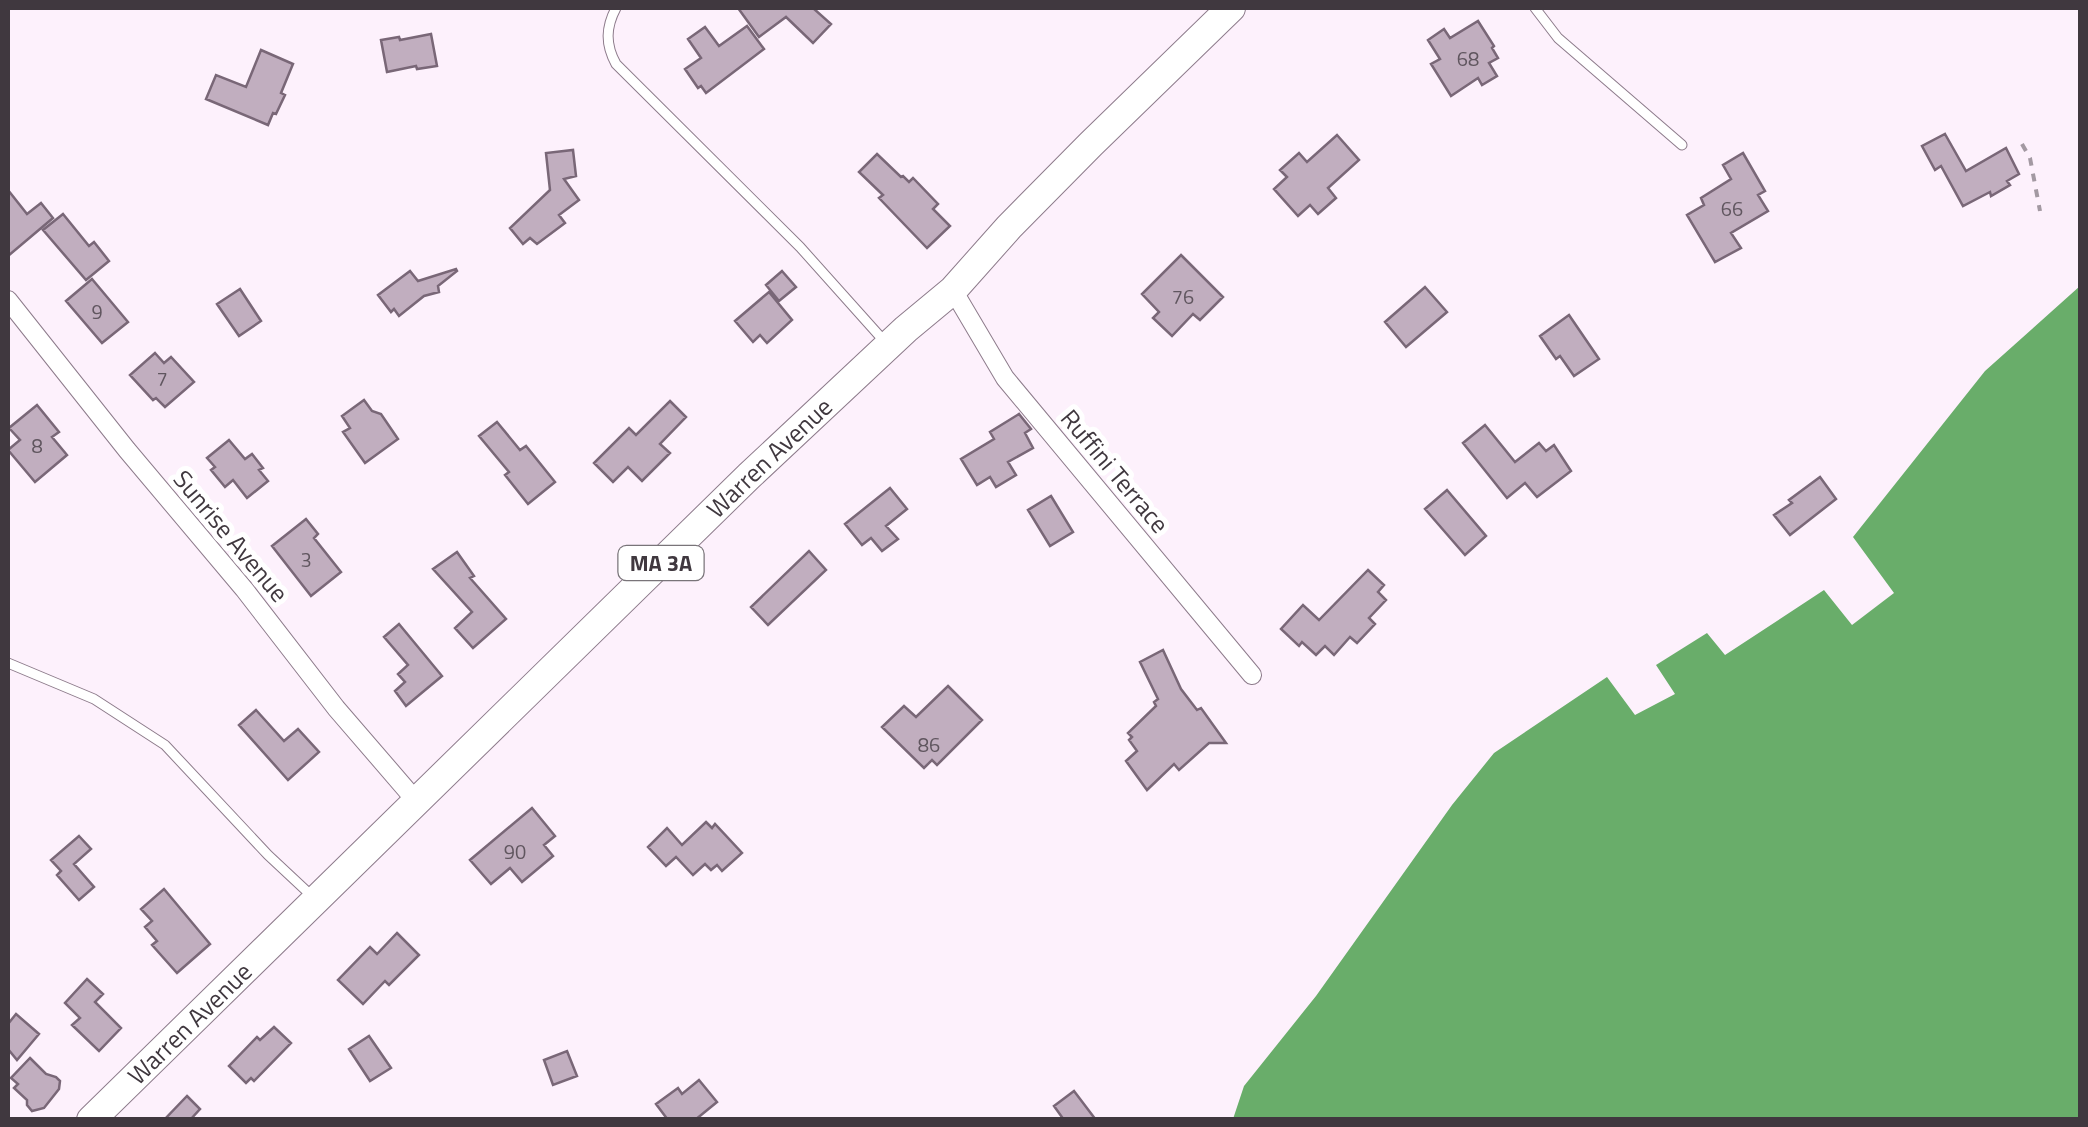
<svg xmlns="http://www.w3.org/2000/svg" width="2088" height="1127" font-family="'Titillium Web',sans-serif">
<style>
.water{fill:#69ad6a}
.building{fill:#c1aebf;stroke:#796777;stroke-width:2.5}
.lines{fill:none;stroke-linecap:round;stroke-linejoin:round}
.lane-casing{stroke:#8d7b8b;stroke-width:11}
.street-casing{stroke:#8d7b8b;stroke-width:20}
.primary-casing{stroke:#8d7b8b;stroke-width:30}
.path{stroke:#a399a2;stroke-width:4;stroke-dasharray:8 8;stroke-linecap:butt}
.lane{stroke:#fff;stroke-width:9}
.street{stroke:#fff;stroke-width:18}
.primary{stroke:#fff;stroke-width:28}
.labels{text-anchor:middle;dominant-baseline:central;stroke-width:10;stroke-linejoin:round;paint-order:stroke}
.number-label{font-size:20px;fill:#60565f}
.shield{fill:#fff;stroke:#797479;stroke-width:2.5}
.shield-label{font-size:22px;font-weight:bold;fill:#40383f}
.street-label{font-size:25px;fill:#40383f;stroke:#fff}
</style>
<rect width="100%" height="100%" fill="#fdf1fc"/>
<path class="water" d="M2080,286V1119H1233L1244,1086L1316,996L1452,805L1494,753L1607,677L1635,715L1675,694L1656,665L1707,633L1725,655L1824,590L1852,625L1894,593L1853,537L1985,371Z"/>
<path class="building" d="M738,8H813L831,24L813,43L786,17L759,37Z
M1478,21L1494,46L1492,48L1498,58L1489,63L1497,76L1482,85L1478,78L1451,96L1431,64L1440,59L1428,40L1444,29L1450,38Z
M747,26L764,49L706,93L701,86L698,88L685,69L701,58L688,39L705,27L719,46Z
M431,34L437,66L417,69L416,66L387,72L381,40L399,37L400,40Z
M261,50L293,64L281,93L285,95L276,114L273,113L268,125L206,99L216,75L246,87Z
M1945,134L1966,171L2006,148L2019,174L2007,181L2010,185L1991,196L1990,192L1963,206L1941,166L1935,170L1922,146Z
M1337,135L1359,160L1328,188L1336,198L1318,214L1310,205L1298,216L1274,189L1287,177L1280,170L1299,153L1307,162Z
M573,150L576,176L564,179L579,200L559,215L565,223L537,244L530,238L523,244L510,228L550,190L546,153Z
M1743,153L1765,191L1758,195L1768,211L1731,233L1741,248L1715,262L1687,215L1704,205L1701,198L1731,179L1723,165Z
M877,154L901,177L903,176L909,182L913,178L938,204L933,209L950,226L927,248L879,198L883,195L859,172Z
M8,190L27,214L41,203L53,218L8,256Z
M63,214L89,246L94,242L109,261L86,280L43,230Z
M1181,255L1223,297L1200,320L1193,314L1172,336L1153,318L1159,312L1142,294Z
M456,269L457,271L438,286L439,292L424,296L399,316L394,309L391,312L378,295L410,271L418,281Z
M782,271L796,287L779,301L766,285Z
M92,279L128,322L102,343L66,301Z
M1425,287L1447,312L1406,347L1385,322Z
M240,289L261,321L239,336L217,304Z
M769,292L792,320L767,343L760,335L753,342L735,321Z
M1569,315L1599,359L1574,376L1560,356L1556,359L1540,336Z
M155,353L164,363L171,357L194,382L165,407L156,398L153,400L130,375Z
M364,400L372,411L381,414L398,439L365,463L343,432L350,428L342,416Z
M670,401L686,417L660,444L670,453L642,481L628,467L613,482L594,463L629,428L636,435Z
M37,405L59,432L52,437L67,455L35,482L8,450L20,440L9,428Z
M1019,414L1031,429L1025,433L1033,448L1008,462L1016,475L996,487L990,477L977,485L961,459L994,439L990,432Z
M497,422L520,450L526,446L555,482L528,504L505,475L509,472L479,436Z
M1485,425L1515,462L1539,443L1546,451L1554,445L1571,471L1537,497L1525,483L1507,498L1463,443Z
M229,440L245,459L252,454L263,468L259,470L268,481L247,498L233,480L225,487L211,470L215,467L207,458Z
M1820,477L1836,499L1790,535L1774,515L1792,503L1789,500Z
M890,488L907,509L886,526L898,539L882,551L871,538L862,545L845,524Z
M1447,490L1486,536L1465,555L1425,509Z
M1051,496L1073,532L1050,546L1028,510Z
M306,519L318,534L314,538L341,572L311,596L272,546Z
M809,551L826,570L768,625L751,607Z
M457,552L474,576L470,578L506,619L473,648L455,628L472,612L433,569Z
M1368,570L1384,585L1378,592L1386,600L1369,618L1375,624L1357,643L1350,637L1334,655L1325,646L1316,655L1302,642L1299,646L1281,629L1303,605L1319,620Z
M399,624L442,676L406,706L395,691L405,682L398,674L408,665L384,637Z
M1163,650L1181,689L1197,710L1201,708L1226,743H1209L1179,770L1174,764L1147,790L1126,761L1137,751L1129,740L1132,737L1128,733L1156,706L1154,702L1158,699L1140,662Z
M948,686L982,720L937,765L932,760L924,768L882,727L904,706L916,717Z
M256,710L284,741L298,729L319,752L288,780L239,725Z
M532,808L555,836L544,845L553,856L522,882L510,868L491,884L470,860Z
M706,822L712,828L715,824L742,853L722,871L717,865L711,870L705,864L693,875L676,857L666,866L648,847L667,828L682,845Z
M79,836L91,849L74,864L94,887L79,900L57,875L61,871L51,860Z
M164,889L210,944L177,973L152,945L157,941L145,927L152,921L141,909Z
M397,933L419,955L389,985L385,981L363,1004L338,980L370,947L377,954Z
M87,979L103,994L95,1002L121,1028L99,1051L72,1025L80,1018L65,1003Z
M16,1014L39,1034L17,1060L8,1049V1024Z
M274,1027L291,1043L254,1081L251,1078L246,1083L229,1066L257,1037L260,1040Z
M369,1036L391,1068L370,1081L349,1049Z
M567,1051L577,1076L553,1085L544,1060Z
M30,1058L46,1074L56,1077L60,1081L59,1089L44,1108L32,1111L27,1105V1100L14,1088L18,1084L11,1078Z
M699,1080L717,1102L695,1120H668L656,1104L678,1088L682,1094Z
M1074,1091L1096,1120H1064L1054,1106Z
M187,1096L200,1109L190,1120H164Z"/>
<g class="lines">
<g class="lane-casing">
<path id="lane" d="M616,8C606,27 605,44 616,64L800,247L885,342
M1535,8L1558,38L1682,145
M8,663L94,699L165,745L268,855L314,898"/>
</g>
<g class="street-casing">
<path id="street" d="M953,290L1005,378L1252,675
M8,300L127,450L244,589L336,708L417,802"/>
</g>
<g class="primary-casing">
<g id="primary">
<path id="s1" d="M91,1120L749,476L906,329L953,290L1009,227L1091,144L1231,8"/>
</g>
</g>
<path class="path" d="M2022,144L2030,158L2040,211"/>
<use href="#lane" class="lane"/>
<use href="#street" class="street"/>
<use href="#primary" class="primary"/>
</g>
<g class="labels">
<g class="number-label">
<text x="1468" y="58">68</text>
<text x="1732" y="208">66</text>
<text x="1183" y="296">76</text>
<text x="97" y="311">9</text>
<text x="162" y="378">7</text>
<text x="37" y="445">8</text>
<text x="306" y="559">3</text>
<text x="929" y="744">86</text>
<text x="515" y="851">90</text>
</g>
<rect class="shield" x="618.5" y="546" width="85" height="34" rx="8"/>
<g class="shield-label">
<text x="661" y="563">MA 3A</text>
</g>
<g class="street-label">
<text stroke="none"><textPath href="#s1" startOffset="948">Warren Avenue</textPath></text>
<text transform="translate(1115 471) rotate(50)">Ruffini Terrace</text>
<text transform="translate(231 536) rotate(50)">Sunrise Avenue</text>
<text stroke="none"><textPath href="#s1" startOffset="138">Warren Avenue</textPath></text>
</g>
</g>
<rect width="2088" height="1127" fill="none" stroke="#40383f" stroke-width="20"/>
</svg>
